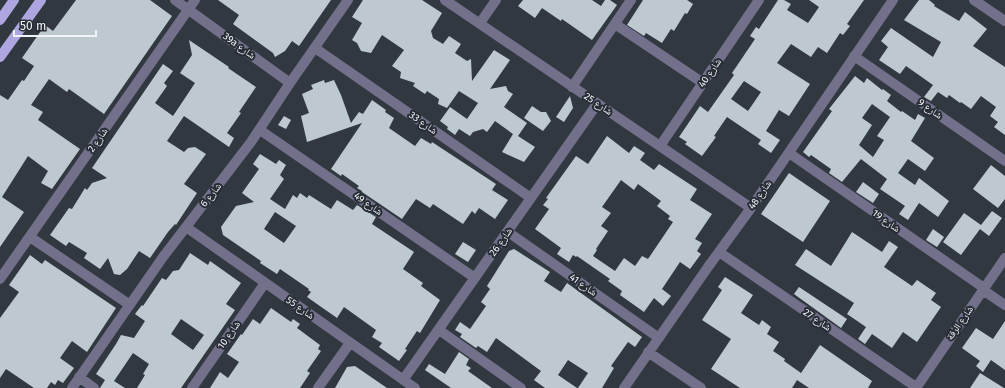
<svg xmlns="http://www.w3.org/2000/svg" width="1005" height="388" font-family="'Fira Sans','Noto Naskh Arabic',sans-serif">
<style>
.building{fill:#bdc9cf;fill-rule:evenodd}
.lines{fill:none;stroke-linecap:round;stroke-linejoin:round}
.minor{stroke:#73708c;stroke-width:10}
.major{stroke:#ada6e0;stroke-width:10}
.labels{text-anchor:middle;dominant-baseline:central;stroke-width:4;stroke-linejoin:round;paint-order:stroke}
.street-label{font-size:10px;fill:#f0f3f8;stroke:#282d35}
</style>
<rect width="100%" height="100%" fill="#323840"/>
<path class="building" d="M76,0H150L172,16L104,114L69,89L67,92L49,79L31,105L43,112L38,120L80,149L52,189L41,183L48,171L28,156L2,197L24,212L0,247V95L8,100L22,80L24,81L34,66L22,58L45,25L53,31Z
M218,0H331L299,46L292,41L285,51L275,57L273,53L233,24L239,15Z
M363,0H422L442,13L431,31L433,38L443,44L449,36L461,44L455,53L467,61L471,59L472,81L494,50L510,60L490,89L506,86L508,91L513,94L504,107L527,123L518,136L535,147L524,162L502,152L513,134L495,121L487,132L483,129L473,132L470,136L459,129L455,135L447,129L448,127L440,121L450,107L467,119L478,103L459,91L447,108L438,104L439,99L427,91L425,94L413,86L415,83L400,78L401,72L392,66L404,50L382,35L371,53L361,51L357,43L352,40L362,23L352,17Z
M523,0H592L601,6L605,0H610L617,5L592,40L562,19L561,21L542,8L535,18L518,6Z
M643,0H687L693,4L687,14L685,13L674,31L671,29L662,43L646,33L644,36L627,25Z
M778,0H784L791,4L787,10L808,23L819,7L809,0H864L847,24L850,26L843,35L840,33L827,53L818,47L811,57L791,44L777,63L810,84L789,116L779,110L766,131L780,140L771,153L758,144L761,140L727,117L714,136L716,137L702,156L685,144L687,142L679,137L700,106L708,112L734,75L732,73L755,39L750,36L756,27L759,29ZM744,81L761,92L748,111L731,99Z
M919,0H929L935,5L934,6L959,21L965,12L987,29L973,46L1005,67V135L994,127L998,122L990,116L996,107L981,96L971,109L961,102L960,103L949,95L947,98L938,92L931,101L924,97L933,85L906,66L900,74L879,60L888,47L881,41L891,28L933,57L941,42L904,20Z
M189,40L229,67L228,68L256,87L239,112L241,113L227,133L234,138L229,147L184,116L167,141L184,152L188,148L195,147L206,154L184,184L197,193L176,225L175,224L168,232L150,258L139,251L127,269L120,275L114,274L108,258L100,269L84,258L87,253L69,242L66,246L50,235L69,208L72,209L85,188L87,190L92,183L107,178L92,168L163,64L173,71L164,83L167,86L155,103L173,116L195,83L180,73L192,55Z
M855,76L864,83L867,78L882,90L883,89L891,95L887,101L901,112L902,111L915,120L918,114L925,118L911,141L934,158L925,171L908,159L898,173L915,185L919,178L949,201L938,217L919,203L908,220L899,214L905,206L880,189L887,179L861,159L842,182L829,173L831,169L811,155L809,157L803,152L832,111L829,109ZM872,104L890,117L877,136L884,140L873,157L859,145L872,125L862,118Z
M324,80L325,83L334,80L341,95L351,123L359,112L363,114L372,100L386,110L385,112L394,118L389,128L415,146L421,138L431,144L432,142L496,184L492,190L508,200L495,219L479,208L475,214L472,211L463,224L433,204L430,208L416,199L402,219L362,192V191L357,188L359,186L342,174L341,176L331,169L362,123L307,142L301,116L309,113L302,94L313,89L311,85Z
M570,96L573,108L564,122L556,117Z
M532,106L541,112H546L551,121L543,131L524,118Z
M284,116L291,120L286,129L278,125Z
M607,136L629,153L634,146L645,153L640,160L654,170L659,164L697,189L690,200L712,214L695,239L702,243L697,251L701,254L690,269L680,262L662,289L671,296L663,306L654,298L644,312L620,295L622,291L608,281L610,279L577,256L576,257L573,255L569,262L557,254L561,248L535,229L549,209L543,205L548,199L546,198L576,156L588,164ZM621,180L634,190L638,184L661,201L657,206L670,216L668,219L673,222L648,259L642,256L635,266L624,258L615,271L593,256L597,250L596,249L608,231L601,226L611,213L602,207Z
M260,154L276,164L279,160L286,165L280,175L284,179L270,199L285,209L293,195L297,198L300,193L307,198L309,195L331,209L337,200L353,210L357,205L376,217L372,224L414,252L403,269L423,283L421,286L440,300L420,333L417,331L405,349L407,350L399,361L379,347L382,343L372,337L376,330L344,307L337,318L307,297L311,292L308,290L309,289L280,269L277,274L260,263L261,261L223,235L221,227L236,206L254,202L242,193L259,169L253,164ZM275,212L296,226L284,243L264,229Z
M991,165L1005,176V199L998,208L973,189Z
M789,173L830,201L803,242L761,214Z
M863,182L879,194L873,203L856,192Z
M992,211L1002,218L989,236L980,229L961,255L943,242L964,213L981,225Z
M933,229L944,237L937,247L926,240Z
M852,232L882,252L889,241L898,247L884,267L912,286L917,280L936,293L931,300L941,307L917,342L903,332L892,348L872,334L865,344L858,339L866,327L847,314L854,303L795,265L806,249L831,266Z
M463,242L476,250L468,262L455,254Z
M514,249L550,272L544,281L561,292L567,283L642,337L635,347L628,342L611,366L614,368L602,388H578L588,373L568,360L558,375L577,388H545L534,380L541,371L496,338L487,352L478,346L476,348L460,337L462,334L455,330L460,322L470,329L486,306L481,302L490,289L487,286L509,251Z
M190,253L208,265L210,261L241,283L226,304L235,310L181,388H137L145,375L143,374L149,364L133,353L114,381L125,388H100L105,380L96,374L116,344L121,335L134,338L145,321L135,314L138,310L142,305L143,306L162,278L166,280L173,271L179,270ZM181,319L204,335L193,350L171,334Z
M30,255L42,264L45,260L116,308L87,352L72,341L60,358L74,368L63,383L58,380L55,385L51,382L47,388H34L6,369L0,378V318L19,292L9,285Z
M725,277L753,295L741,313L759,325L762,320L771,327L767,334L779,342L773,351L785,359L784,361L801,373L820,345L872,381L868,388H809L797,380L792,388H740L711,369L731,339L702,320L722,290L718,287Z
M799,287L847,319L841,328L794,294Z
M271,308L291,322L293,319L300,324L297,328L320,345L318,349L321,351L307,371L310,373L300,388H210L220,372L228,378L239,362L227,354L241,334L242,335L253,319L260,324Z
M1005,321V370L991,360L983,372L976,366L980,361L962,348L976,328L993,339Z
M459,352L469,359L466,365L471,368L468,371L492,388H451L425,370L429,364L445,374Z
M355,366L387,388H335L347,367Z
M980,373L1004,388H970Z"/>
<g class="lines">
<path class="minor" d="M175,0L290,83
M445,0L751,208
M974,0L1005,21
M480,23L496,0
M615,24L703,83
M315,48L531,198
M854,56L1005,161
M572,87L631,0
M260,130L475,278
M660,146L759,0
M789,153L984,288
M186,227L415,388
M508,232L659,338
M30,237L130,305
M719,252L916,387
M0,279L195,0
M983,290L1005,305
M439,330L521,388
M648,352L701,388
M79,377L94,388
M403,380L597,104
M72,388L163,257L251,142L290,83L348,0
M192,388L265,283
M318,388L350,343
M624,388L708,267L751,208L893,0
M916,388L1005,258"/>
<path class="major" d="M0,20L14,0
M0,57L41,0"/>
</g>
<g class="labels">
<g class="street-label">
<text transform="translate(239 46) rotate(36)">39a شارع</text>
<text transform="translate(710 73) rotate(-56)">شارع 40</text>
<text transform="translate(598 104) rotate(34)">شارع 25</text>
<text transform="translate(930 109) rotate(35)">شارع 9</text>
<text transform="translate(423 123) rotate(35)">شارع 33</text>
<text transform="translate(98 140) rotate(-55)">شارع 2</text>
<text transform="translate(211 195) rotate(-52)">شارع 6</text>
<text transform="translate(760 195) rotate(-55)">شارع 48</text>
<text transform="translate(368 204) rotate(35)">شارع 49</text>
<text transform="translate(886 221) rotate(35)">شارع 19</text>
<text transform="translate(501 242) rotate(-55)">شارع 26</text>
<text transform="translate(583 285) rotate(35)">شارع 41</text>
<text transform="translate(300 308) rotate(35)">شارع 55</text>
<text transform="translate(817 320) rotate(34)">شارع 27</text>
<text transform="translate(960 323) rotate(-55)">شارع الرقة</text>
<text transform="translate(229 335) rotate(-55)">شارع 10</text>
</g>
</g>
<path d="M14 30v6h82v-6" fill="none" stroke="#f0f3f8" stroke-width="2"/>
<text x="20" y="30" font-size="12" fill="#f0f3f8" stroke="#282d35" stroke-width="3" paint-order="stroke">50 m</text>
</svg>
